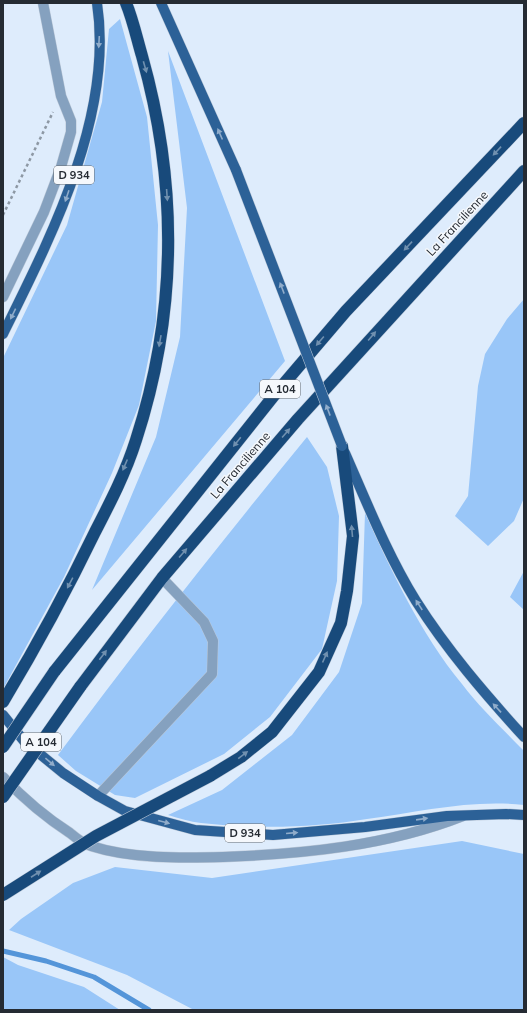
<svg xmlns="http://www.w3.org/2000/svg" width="527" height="1013" font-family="Mulish,sans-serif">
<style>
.green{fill:#99c6f8}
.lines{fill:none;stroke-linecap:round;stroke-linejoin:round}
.stream{stroke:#5495d9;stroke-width:5}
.minor-casing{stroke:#bdc9d8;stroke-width:11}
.major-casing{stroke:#bdc9d8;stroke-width:11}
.highway-casing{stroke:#bdc9d8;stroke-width:13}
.path{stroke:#8d98a4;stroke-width:2.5;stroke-dasharray:3 3;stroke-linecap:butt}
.minor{stroke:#85a1bf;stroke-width:10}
.major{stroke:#2c6197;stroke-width:10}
.highway{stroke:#184a7b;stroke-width:12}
.major-bridge-casing{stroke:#bdc9d8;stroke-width:11;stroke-linecap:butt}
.highway-bridge-casing{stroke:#bdc9d8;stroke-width:13;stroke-linecap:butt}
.major-bridge{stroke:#2c6197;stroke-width:10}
.highway-bridge{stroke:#184a7b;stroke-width:12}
.oneway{fill:#90acca}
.oneway2{fill:#7090af}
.labels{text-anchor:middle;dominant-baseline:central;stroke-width:3;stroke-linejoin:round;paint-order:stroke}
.shield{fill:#f5f8fc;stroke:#63686f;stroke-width:1}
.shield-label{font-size:11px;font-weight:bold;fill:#252b33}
.street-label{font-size:12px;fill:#252b33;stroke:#f5f8fc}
</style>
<rect width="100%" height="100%" fill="#deecfc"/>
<path class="green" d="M120,19L147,117L158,225L156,321L139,405L112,473L64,577L3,689V358L67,225L102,102L109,29Z
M168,51L285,361L92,590L156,437L180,337L187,208Z
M524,299V498L514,521L488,546L455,516L468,496L478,386L485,354L507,319Z
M307,437L327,467L339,516L337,581L322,649L270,717L224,754L135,798L115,795L76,771L58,755C138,647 222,541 307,437Z
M365,513C392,572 420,633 462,684C480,708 503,729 524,751V805C472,799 419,812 367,819C313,828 255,829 201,823C190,822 179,818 168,815L222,790L292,735L339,672L362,603Z
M524,571V610L510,597Z
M462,841L524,854V1010H194L127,975L9,930L21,919L73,883L115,867L212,878Z
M3,957L18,965L84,987L120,1010H3Z"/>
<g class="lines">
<path class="stream" d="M3,951L46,961L94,977L149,1010"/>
<g class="minor-casing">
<path id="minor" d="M3,297L44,212L61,167L71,132V121L61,96L43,3
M3,777C24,799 45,817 70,833C76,838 83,844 91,846C131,859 181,858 223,857C303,854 387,846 463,816
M98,796L212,674L213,641L204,622L162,578"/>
</g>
<g class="major-casing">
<path id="major" d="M161,3L236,170
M3,334C51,237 114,115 97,3
M345,453C367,503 387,554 416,601C447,650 485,694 524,737
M3,715L24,741L63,773L98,796L125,811L195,830L273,835L365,827L447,816L506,814L524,815"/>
</g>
<g class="highway-casing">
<path id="highway" d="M54,672L276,393L346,311L524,123
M80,687L162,578L298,419L524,171
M3,702C36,647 67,590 95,532C110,503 126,472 136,440C177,314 178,184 142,56C137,39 133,20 126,3
M210,776L241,757L272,732L319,672L341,623L347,591L353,536L342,446"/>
</g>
<path class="path" d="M3,215L53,112"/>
<use href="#minor" class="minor"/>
<use href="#major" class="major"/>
<use href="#highway" class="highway"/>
<g class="major-bridge-casing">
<path id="major-bridge" d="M236,170L342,446"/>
</g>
<g class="highway-bridge-casing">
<path id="highway-bridge" d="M3,747L54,672
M3,797L80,687
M3,895L96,836L210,776"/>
</g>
<use href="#major-bridge" class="major-bridge"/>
<use href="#highway-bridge" class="highway-bridge"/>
</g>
<defs><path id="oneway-solid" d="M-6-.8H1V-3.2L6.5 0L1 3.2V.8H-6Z"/></defs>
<g class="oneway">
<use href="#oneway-solid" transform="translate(99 42) rotate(93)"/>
<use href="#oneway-solid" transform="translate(220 134) rotate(-114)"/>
<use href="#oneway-solid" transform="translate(67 196) rotate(109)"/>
<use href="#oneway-solid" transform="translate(282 288) rotate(-111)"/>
<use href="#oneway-solid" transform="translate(13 314) rotate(116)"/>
<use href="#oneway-solid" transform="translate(328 410) rotate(-111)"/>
<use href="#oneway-solid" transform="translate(419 605) rotate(-123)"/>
<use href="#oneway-solid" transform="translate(497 708) rotate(-133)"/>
<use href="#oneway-solid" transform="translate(50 762) rotate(40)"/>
<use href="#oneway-solid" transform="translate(422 819) rotate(-8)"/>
<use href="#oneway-solid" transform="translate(164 822) rotate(15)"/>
<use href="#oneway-solid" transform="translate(292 833) rotate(-5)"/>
</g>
<g class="oneway2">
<use href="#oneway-solid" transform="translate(145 67) rotate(74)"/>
<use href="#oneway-solid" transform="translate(497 151) rotate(133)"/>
<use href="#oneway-solid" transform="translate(167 195) rotate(86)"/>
<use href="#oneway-solid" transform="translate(408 246) rotate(133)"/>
<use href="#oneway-solid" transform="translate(372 336) rotate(-50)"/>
<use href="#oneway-solid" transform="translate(160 341) rotate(100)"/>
<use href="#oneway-solid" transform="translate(320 341) rotate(130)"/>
<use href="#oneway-solid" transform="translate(286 433) rotate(-49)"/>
<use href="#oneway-solid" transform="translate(237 442) rotate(129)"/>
<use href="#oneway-solid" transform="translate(125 465) rotate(113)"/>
<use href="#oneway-solid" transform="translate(352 531) rotate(-95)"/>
<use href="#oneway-solid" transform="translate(183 553) rotate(-49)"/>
<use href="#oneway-solid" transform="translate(70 583) rotate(118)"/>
<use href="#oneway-solid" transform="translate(103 655) rotate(-53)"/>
<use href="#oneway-solid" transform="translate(325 657) rotate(-66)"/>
<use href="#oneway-solid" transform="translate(243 755) rotate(-37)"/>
<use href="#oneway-solid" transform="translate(36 874) rotate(-33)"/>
</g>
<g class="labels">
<g class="shield">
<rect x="54" y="166" width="40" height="18" rx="3"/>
<rect x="260" y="380" width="40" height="18" rx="3"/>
<rect x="21" y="733" width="40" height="18" rx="3"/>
<rect x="225" y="824" width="40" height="18" rx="3"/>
</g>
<g class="shield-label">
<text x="74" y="175">D 934</text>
<text x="280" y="389">A 104</text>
<text x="41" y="742">A 104</text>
<text x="245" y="833">D 934</text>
</g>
<g class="street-label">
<text transform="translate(457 223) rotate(-47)">La Francilienne</text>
<text transform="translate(240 465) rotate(-49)">La Francilienne</text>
</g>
</g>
<rect width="527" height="1013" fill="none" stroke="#252b33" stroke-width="8"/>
</svg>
